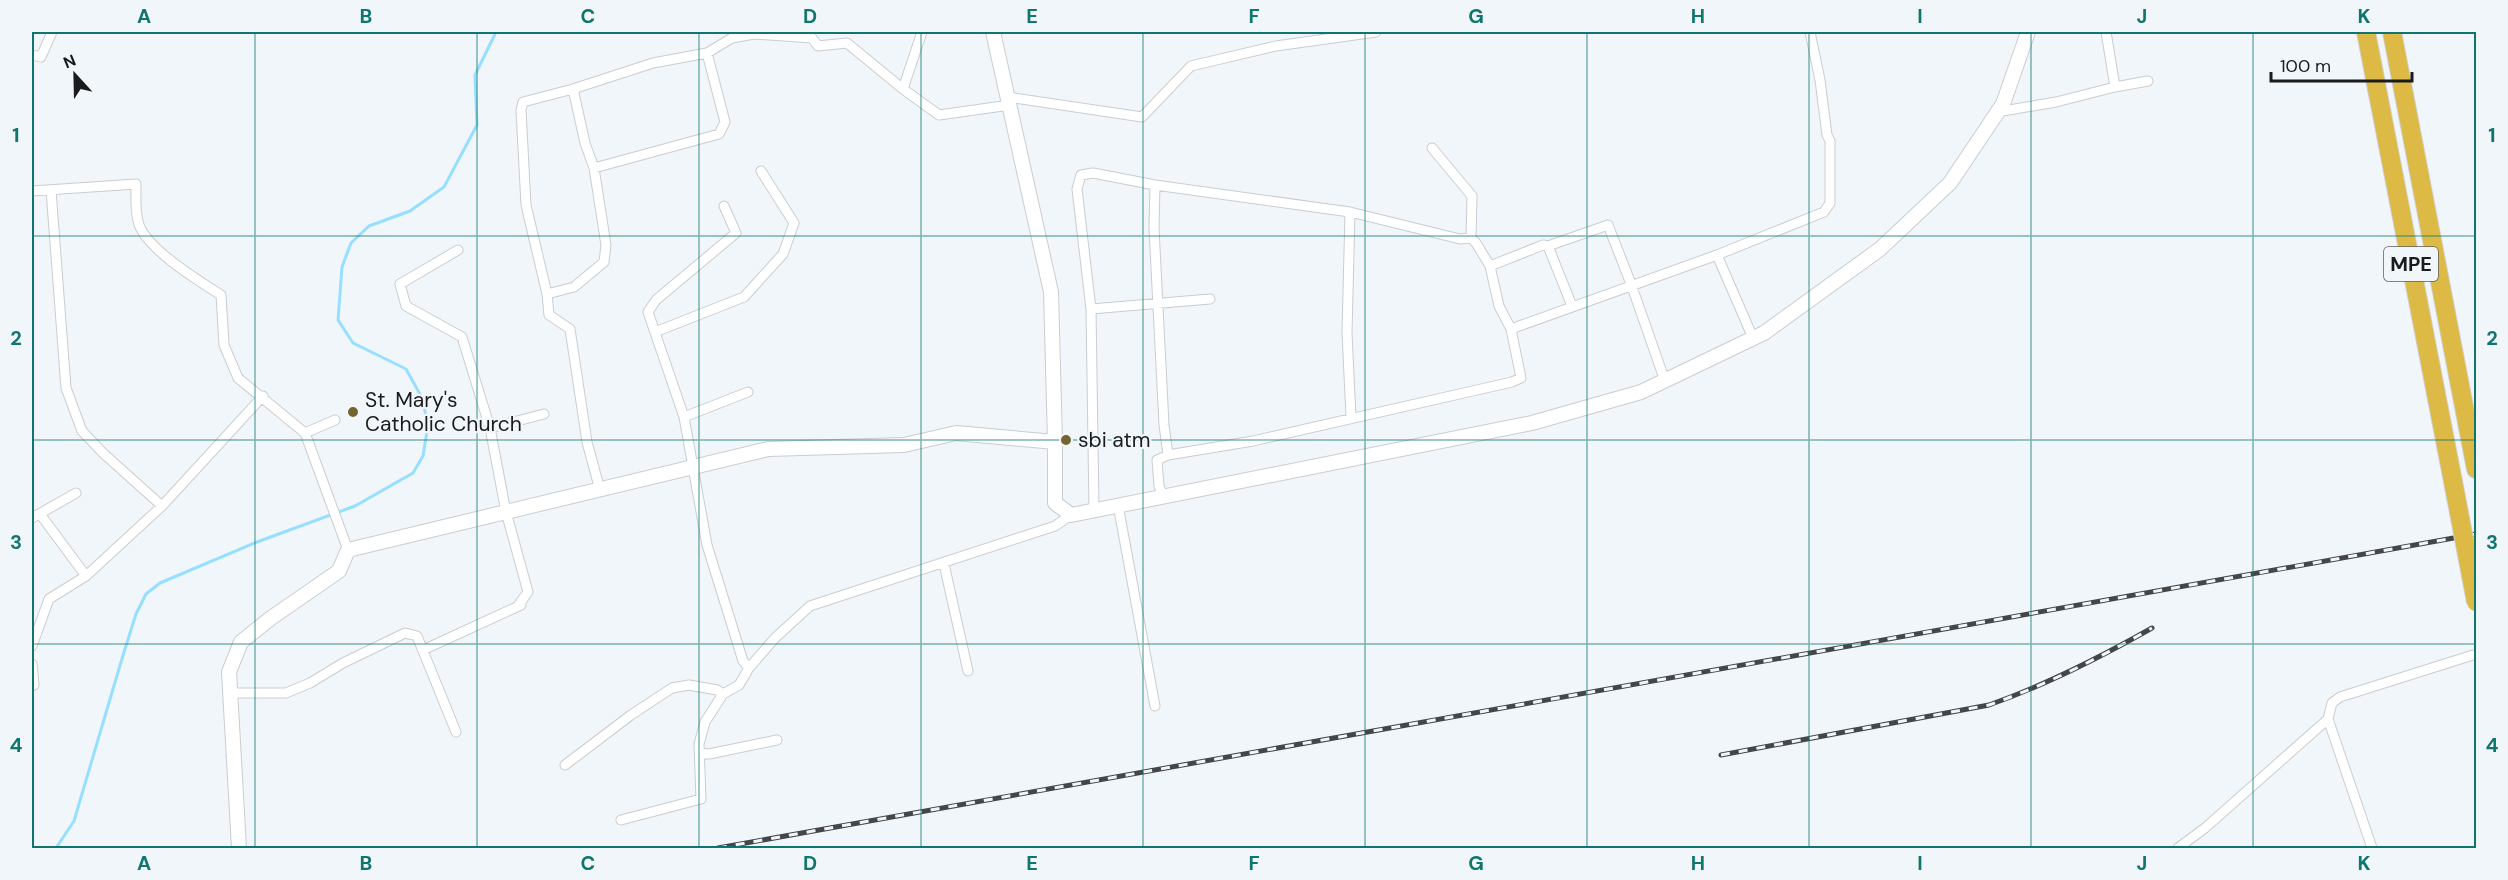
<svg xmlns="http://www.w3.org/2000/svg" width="2508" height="880" font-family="'DM Sans',sans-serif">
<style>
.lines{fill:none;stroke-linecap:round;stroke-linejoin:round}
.stream{stroke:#96dfff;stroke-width:3}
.street-casing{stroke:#c9cdd2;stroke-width:11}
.secondary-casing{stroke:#c9cdd2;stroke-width:16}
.highway-casing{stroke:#d1d1d2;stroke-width:20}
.street{stroke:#fff;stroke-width:9}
.secondary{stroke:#fff;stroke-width:14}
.highway{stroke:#ddb946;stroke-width:18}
.rail-casing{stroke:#444648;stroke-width:5}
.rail{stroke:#f1f6fa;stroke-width:3;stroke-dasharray:9;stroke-linecap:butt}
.highway-bridge-casing{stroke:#d1d1d2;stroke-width:20;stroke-linecap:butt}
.highway-bridge{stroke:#ddb946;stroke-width:18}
.grid{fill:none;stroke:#0f766e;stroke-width:1.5;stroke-opacity:0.55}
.poi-dot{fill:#736431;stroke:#f1f6fa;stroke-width:2}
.labels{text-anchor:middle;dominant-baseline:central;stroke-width:4.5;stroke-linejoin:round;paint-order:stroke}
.shield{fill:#f1f6fa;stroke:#5a5d5f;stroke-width:1.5}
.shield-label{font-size:20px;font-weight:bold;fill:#1a1b1d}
.poi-label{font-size:21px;fill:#1a1b1d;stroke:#f1f6fa;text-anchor:start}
.neatline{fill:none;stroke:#0f766e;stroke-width:2}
.grid-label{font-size:20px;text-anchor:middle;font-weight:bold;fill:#0f766e}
</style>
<rect width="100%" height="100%" fill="#f1f6fa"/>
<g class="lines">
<path class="stream" d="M56,848L74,821L121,662L136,614L146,594L160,583L257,542L355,506L413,473L423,456L428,425L422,398L406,369L353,343L338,320L342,267L351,243L369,226L410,211L444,187L477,125L475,75L496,32"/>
<g class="street-casing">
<path id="street" d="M2106,32L2115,87L2148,81
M32,55L41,57L52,32
M903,89L922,32
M1008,97L1142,117L1191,66L1276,46L1376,32
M1997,112L2056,102L2115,87
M1432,148L1472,196L1471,238
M594,168L719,134L725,122L707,53
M1155,185L1154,228L1164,425L1168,455
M51,190L66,388L82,431L103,453L162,506
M32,191L136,184C136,196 135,209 138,221C143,247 199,281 221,295L224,345L238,378L305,433L348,550
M724,206L736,233L656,300L648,312L684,417L707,545L743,661L749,668
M1350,212L1347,333L1351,417
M1548,246L1572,306
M458,250L400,284L406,306L462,337L490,428L506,512L528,592L517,607
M1717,255L1753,338
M1490,266L1543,245L1548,246L1608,225L1631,284L1665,381
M547,294L574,287L604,262L606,245L594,168L585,143L573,89
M1091,309L1210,299
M1511,329L1717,255L1824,212L1830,203V141L1827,135L1820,80L1810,32
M655,332L744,297L783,254L794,223L761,171
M684,417L748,392
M490,428L544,414
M305,433L335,420
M600,490L587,442L570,329L549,315L547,294L526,205L521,110L523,102L573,89L653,63L707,53L732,38L754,34L812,38L818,46L847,43L903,89L939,115L1010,105
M1118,505L1155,706
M1094,510L1091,309L1077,189L1081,175L1093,173L1155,185L1350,212L1460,239L1471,238L1476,243L1490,266L1499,306L1511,329L1521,378L1512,382L1253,441L1168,455L1157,460L1159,486L1163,496
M40,514L86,576
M32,518L76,493
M944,564L968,671
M32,646L49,599L86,576L162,506L263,396
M423,650L521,605
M32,664L34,685L32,686
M231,693H286L310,683L343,663L405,633L417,636L456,732
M2328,719L2332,703L2340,697L2473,655
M700,753L709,754L777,740
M565,765L631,715L672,688L689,685L717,690L723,694
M621,820L701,799L699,744L705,722L723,694L739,685L749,668L775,638L810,606L1055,526L1071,515
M2178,848L2205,828L2328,719L2372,848"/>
</g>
<g class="secondary-casing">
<path id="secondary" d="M1055,442V503L1071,515L1532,423L1641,392L1764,333L1880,249L1950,183L2003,104L2028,32
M239,848L229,672L241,642L271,618L339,571L348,550L768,449L904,445L956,433L1055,442L1051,292L993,32"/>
</g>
<g class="highway-casing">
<path id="highway" d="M2366,32L2456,497
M2392,32L2476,469"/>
</g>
<use href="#street" class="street"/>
<use href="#secondary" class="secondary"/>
<use href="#highway" class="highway"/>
<g class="rail-casing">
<path id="rail" d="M1721,755L1989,705C2046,685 2099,658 2152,628
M718,848L2476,534"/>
</g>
<use href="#rail" class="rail"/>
<g class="highway-bridge-casing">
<path id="highway-bridge" d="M2456,497L2476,602"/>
</g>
<use href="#highway-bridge" class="highway-bridge"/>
</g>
<path class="grid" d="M255,32V848M477,32V848M699,32V848M921,32V848M1143,32V848M1365,32V848M1587,32V848M1809,32V848M2031,32V848M2253,32V848M32,236H2476M32,440H2476M32,644H2476"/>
<g class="poi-dot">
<circle cx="353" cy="412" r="6"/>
<circle cx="1066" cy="440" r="6"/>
</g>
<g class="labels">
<rect class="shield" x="2384" y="247" width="54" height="34" rx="4.5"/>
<g class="shield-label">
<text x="2411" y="264">MPE</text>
</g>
<g class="poi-label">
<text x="365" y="400">St. Mary's<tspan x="365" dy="24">Catholic Church</tspan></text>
<text x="1078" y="440">sbi atm</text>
</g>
</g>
<rect width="2508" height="880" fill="none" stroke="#f1f6fa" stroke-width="66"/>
<g transform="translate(75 75) rotate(338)" stroke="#f1f6fa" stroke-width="4.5" paint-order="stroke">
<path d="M0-4.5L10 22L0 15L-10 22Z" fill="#1a1b1d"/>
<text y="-9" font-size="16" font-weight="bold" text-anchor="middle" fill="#1a1b1d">N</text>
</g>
<path d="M2271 72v9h141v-9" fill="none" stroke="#1a1b1d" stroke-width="3"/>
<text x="2280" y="72" font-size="18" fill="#1a1b1d" stroke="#f1f6fa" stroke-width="4.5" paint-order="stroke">100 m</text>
<rect x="33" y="33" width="2442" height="814" class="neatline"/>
<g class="grid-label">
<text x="144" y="23">A</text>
<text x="366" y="23">B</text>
<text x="588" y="23">C</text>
<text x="810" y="23">D</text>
<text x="1032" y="23">E</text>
<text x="1254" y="23">F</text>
<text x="1476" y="23">G</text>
<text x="1698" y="23">H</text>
<text x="1920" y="23">I</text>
<text x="2142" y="23">J</text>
<text x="2364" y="23">K</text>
<text x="16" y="142">1</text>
<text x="2492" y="142">1</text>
<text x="16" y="345">2</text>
<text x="2492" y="345">2</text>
<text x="16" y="549">3</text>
<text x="2492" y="549">3</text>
<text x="16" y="752">4</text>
<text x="2492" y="752">4</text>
<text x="144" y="870">A</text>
<text x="366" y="870">B</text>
<text x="588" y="870">C</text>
<text x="810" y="870">D</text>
<text x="1032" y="870">E</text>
<text x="1254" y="870">F</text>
<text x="1476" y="870">G</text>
<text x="1698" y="870">H</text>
<text x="1920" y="870">I</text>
<text x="2142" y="870">J</text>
<text x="2364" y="870">K</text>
</g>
</svg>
